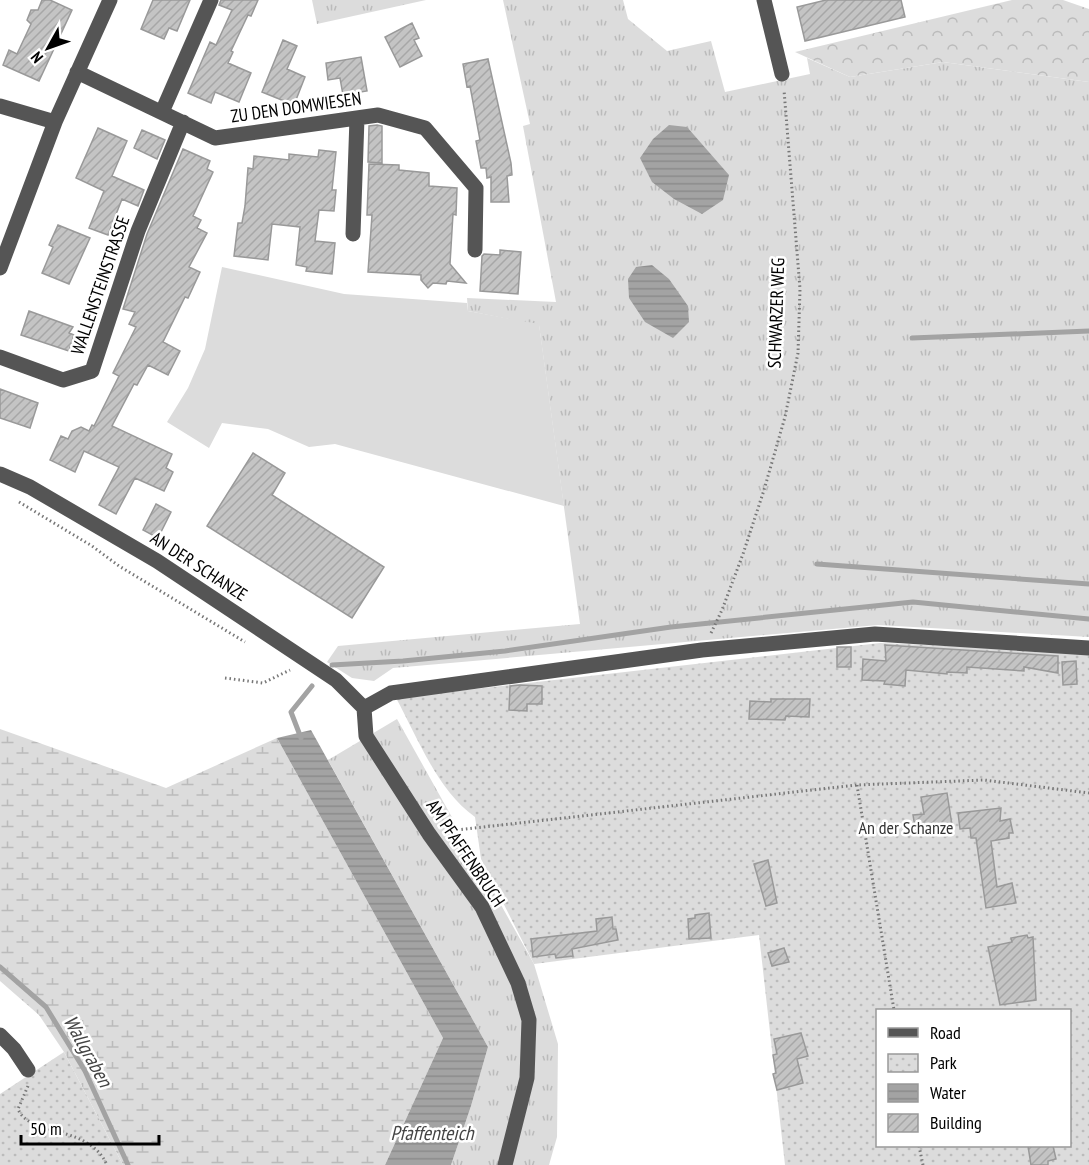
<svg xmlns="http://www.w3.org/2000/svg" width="1089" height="1165" font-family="'PT Sans Narrow',sans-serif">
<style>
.grass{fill:url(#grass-tufts)}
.forest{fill:url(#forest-crowns)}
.wetland{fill:url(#wetland-marsh)}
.park{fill:url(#park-dots);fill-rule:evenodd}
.pitch{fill:#dcdcdc}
.water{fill:url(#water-rules)}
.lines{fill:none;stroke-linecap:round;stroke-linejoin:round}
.stream{stroke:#a3a3a3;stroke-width:5}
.building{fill:url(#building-hatch);stroke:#999;stroke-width:1.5}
.path{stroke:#777;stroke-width:3;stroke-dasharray:1.5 3;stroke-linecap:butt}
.minor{stroke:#555;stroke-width:15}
.labels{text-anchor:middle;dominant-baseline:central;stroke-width:5;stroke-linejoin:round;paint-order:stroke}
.street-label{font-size:18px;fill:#000;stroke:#fff}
.park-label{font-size:18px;fill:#333;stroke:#fff}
.water-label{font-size:20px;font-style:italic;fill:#444;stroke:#fff}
</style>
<defs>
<pattern id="grass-tufts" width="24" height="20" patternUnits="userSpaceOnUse" patternTransform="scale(1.5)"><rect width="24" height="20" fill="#dcdcdc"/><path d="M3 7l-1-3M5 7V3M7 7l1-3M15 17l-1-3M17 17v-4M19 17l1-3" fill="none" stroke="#bbb"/></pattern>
<pattern id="forest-crowns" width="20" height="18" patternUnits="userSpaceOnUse" patternTransform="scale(1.5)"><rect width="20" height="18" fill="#dcdcdc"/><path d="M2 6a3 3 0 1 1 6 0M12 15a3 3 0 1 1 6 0" fill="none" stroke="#bbb"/></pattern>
<pattern id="wetland-marsh" width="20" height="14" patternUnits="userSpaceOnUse" patternTransform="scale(1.5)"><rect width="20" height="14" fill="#dcdcdc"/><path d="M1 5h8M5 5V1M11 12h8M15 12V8" fill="none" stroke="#bbb"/></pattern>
<pattern id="park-dots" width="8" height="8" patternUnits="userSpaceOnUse" patternTransform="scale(1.5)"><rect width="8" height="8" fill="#dcdcdc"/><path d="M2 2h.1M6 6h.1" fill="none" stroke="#bbb" stroke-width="1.8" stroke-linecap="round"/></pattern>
<pattern id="water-rules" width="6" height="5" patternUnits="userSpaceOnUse" patternTransform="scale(1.5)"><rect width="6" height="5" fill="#a3a3a3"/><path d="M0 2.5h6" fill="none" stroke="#8b8b8b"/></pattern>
<pattern id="building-hatch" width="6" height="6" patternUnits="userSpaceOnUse" patternTransform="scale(1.5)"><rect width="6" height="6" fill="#c4c4c4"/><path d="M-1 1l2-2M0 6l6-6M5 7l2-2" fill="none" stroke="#a7a7a7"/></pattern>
</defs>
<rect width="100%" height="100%" fill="#fff"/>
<path class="grass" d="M312,0H426L317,24Z
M503,0H623L628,19L667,51L711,41L725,92L810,74L807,58L850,77L943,62L1089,82V637L878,625L393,668L374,681L352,678L327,662L338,646L580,624L539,325L468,311L467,298L556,302L523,126L530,124Z
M397,719L534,964L558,1044L557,1137L549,1165H451L471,1106L488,1047L328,760Z"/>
<path class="forest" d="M1012,0H1063L1089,9V82L943,62L850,77L795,52Z"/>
<path class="wetland" d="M0,729L166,788L277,738L443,1038L385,1165H123L64,1052L39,1015L0,981Z"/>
<path class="park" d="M880,643L1089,652V1165H785L759,935L534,964L481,859L475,817C437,790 418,738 396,698ZM878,1010H1070V1146H878Z
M64,1052L123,1165H0V1094Z"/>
<path class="pitch" d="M222,267L344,294L467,303L468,311L539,324L564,506L335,444L309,447L268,429L222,423L209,448L167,422L188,388L205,349Z"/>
<path class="water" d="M669,125L687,127L729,175L723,200L702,214L674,199L652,182L640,158L653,139Z
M652,265L669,279L688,306L689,322L673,338L645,322L629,298L628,279L636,267Z
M311,730L488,1047L471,1106L451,1165H385L443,1038L277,738Z"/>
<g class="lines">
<path class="stream" d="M912,338L1089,331
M817,564L1089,584
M332,665L403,661L505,651L671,627L913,602L1089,619
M301,738L291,712L312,686
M0,967L46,1007L85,1071L128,1165"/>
</g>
<path class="building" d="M42,0H50L72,10L39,81L3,65L9,50L17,54L31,24L27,20L31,10H38Z
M153,0H190L177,31L169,28L164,39L141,29Z
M221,0H258L251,16L248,15L231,51L233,52L228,63L251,73L239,102L215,92L211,103L188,93L210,42L216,45L232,10L219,5Z
M826,0H901L905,17L805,41L797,7Z
M412,23L419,38L414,40L422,56L400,67L385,37Z
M283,40L297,46L287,69L305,77L294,105L262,92Z
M361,57L367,91L343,95L340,78L328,80L326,63Z
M488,59L511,163L512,175L507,176L509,202H491V177L487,178L486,168H481L476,141L480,140L470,86L467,87L463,64Z
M377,125L382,126V163L368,162L369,126Z
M98,128L127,141L112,176L144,190L138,206L122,199L108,235L89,228L104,191L76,178Z
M142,130L165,140L157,159L134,148Z
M183,149L210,161L207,169L213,172L193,216L201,220L197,228L207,233L189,267L200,272L188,298L185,297L163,342L180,351L168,375L148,365L137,385L134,384L112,426L172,454L166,468L173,472L164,491L135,478L116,514L99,505L119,467L84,451L75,472L50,460L61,436L68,439L72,431L81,427L89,431L92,425L94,426L119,376L113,373L136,327L129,324L135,312L123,309L147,234Z
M319,150L336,152L332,190H336L334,211L319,210L315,241L335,243L332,274L306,271L307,267L296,265L300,227L272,224L268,260L234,256L238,223H242L245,206L248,168L253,169L254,156L289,160V154L318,157Z
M369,164L399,165V170L429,173V186L457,188L456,215L453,214L450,264L466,283L447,281L446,284L433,283L428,288L421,280V275L368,272L372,215H367Z
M58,225L90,238L69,284L42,273L53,247L49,245Z
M500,250L521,252L518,294L480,291L482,256L484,254L500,255Z
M29,311L73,327L69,333L74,335L69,351L21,335Z
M0,389L38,403L30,428L0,418Z
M253,453L285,473L272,495L384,567L352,618L207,526Z
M156,504L171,512L158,538L143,530Z
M885,645L1058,656V673L1024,667V671L967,667V673L947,672V674L906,670L905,686L884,684L885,681L862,680L863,659L886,661Z
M837,647H851V667H837Z
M1076,661L1077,684L1063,685L1062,662Z
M520,685L542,686V704H527V711L509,710L510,686Z
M771,699H810L809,717L786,716L785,720L749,719L750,701L771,702Z
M947,793L952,825L931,828V831L916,833L913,815L924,814L921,797Z
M1001,808L1000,821L1010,819L1013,833H1009V838L991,841L997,887L1012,883L1016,903L986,908L976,838H971L970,828L960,829L958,813Z
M768,860L777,903L766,906L754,864Z
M709,913L711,938L689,939L688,919L695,918V915Z
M612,917L613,929H616L618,940L572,949L573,956L556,958L555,954L533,957L531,939L597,931L596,919Z
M1027,935L1028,938L1033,937L1036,1000L1000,1005L988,947L1012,942L1011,938Z
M784,948L789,962L772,966L768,953Z
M801,1033L808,1056L797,1059L803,1083L777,1090L773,1074L776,1073L773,1055L777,1054L774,1039Z
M1028,1146H1053L1056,1159L1048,1161V1165H1031Z"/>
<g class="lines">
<path class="path" d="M19,502L92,546L119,566L245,642
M711,633L722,610L743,554L764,490L785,417L798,353L800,289L784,90
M225,678L263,683L290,670
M857,785L894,1010
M448,831L857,785L984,780L1089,793
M28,1086L18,1109C29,1137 89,1124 107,1165
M919,1146L923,1165"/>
<path class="minor" d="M764,0L782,74
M77,72L215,138L378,115L425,128L476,188L475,250
M0,106L55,122
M162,112L211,0
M353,234L357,118
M0,268L55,122L110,0
M0,357L63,380L92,371L138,231L183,122
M0,474L30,487L157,561L336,680L364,708
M364,708L391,693L702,650L875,634L1089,648
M364,708L366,736L429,834L482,907L518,983L529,1020L527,1078L505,1165
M0,1035L14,1049L28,1070"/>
</g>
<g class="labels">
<g class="street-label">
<text transform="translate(296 107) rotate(-8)">ZU DEN DOMWIESEN</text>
<text transform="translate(100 285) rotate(-71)">WALLENSTEINSTRASSE</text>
<text transform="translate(776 313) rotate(-88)">SCHWARZER WEG</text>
<text transform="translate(199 566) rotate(33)">AN DER SCHANZE</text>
<text transform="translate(466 853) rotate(56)">AM PFAFFENBRUCH</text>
</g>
<g class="park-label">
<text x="906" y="827">An der Schanze</text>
</g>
<g class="water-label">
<text transform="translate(88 1051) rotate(61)">Wallgraben</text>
<text x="432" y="1133">Pfaffenteich</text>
</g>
</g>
<rect x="876" y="1009" width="195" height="138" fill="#ffffff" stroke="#999999" stroke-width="1.5"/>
<rect x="888" y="1028" width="30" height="9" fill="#555555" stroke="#999999" stroke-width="1.5"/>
<text x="930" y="1039" font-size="18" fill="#000000">Road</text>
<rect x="888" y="1054" width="30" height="18" fill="url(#park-dots)" stroke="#999999" stroke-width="1.5"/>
<text x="930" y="1069" font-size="18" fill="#000000">Park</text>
<rect x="888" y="1084" width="30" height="18" fill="url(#water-rules)" stroke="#999999" stroke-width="1.5"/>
<text x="930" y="1099" font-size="18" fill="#000000">Water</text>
<rect x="888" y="1114" width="30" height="18" fill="url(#building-hatch)" stroke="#999999" stroke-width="1.5"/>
<text x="930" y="1129" font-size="18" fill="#000000">Building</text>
<g transform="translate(48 48) rotate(230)" stroke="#ffffff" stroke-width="4.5" paint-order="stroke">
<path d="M0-4.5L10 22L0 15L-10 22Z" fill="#000000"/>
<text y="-9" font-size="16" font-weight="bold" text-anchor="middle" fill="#000000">N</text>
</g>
<path d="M21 1135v9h138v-9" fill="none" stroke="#000000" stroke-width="3"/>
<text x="30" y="1135" font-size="18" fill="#000000" stroke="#ffffff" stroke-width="4.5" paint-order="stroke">50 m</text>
</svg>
